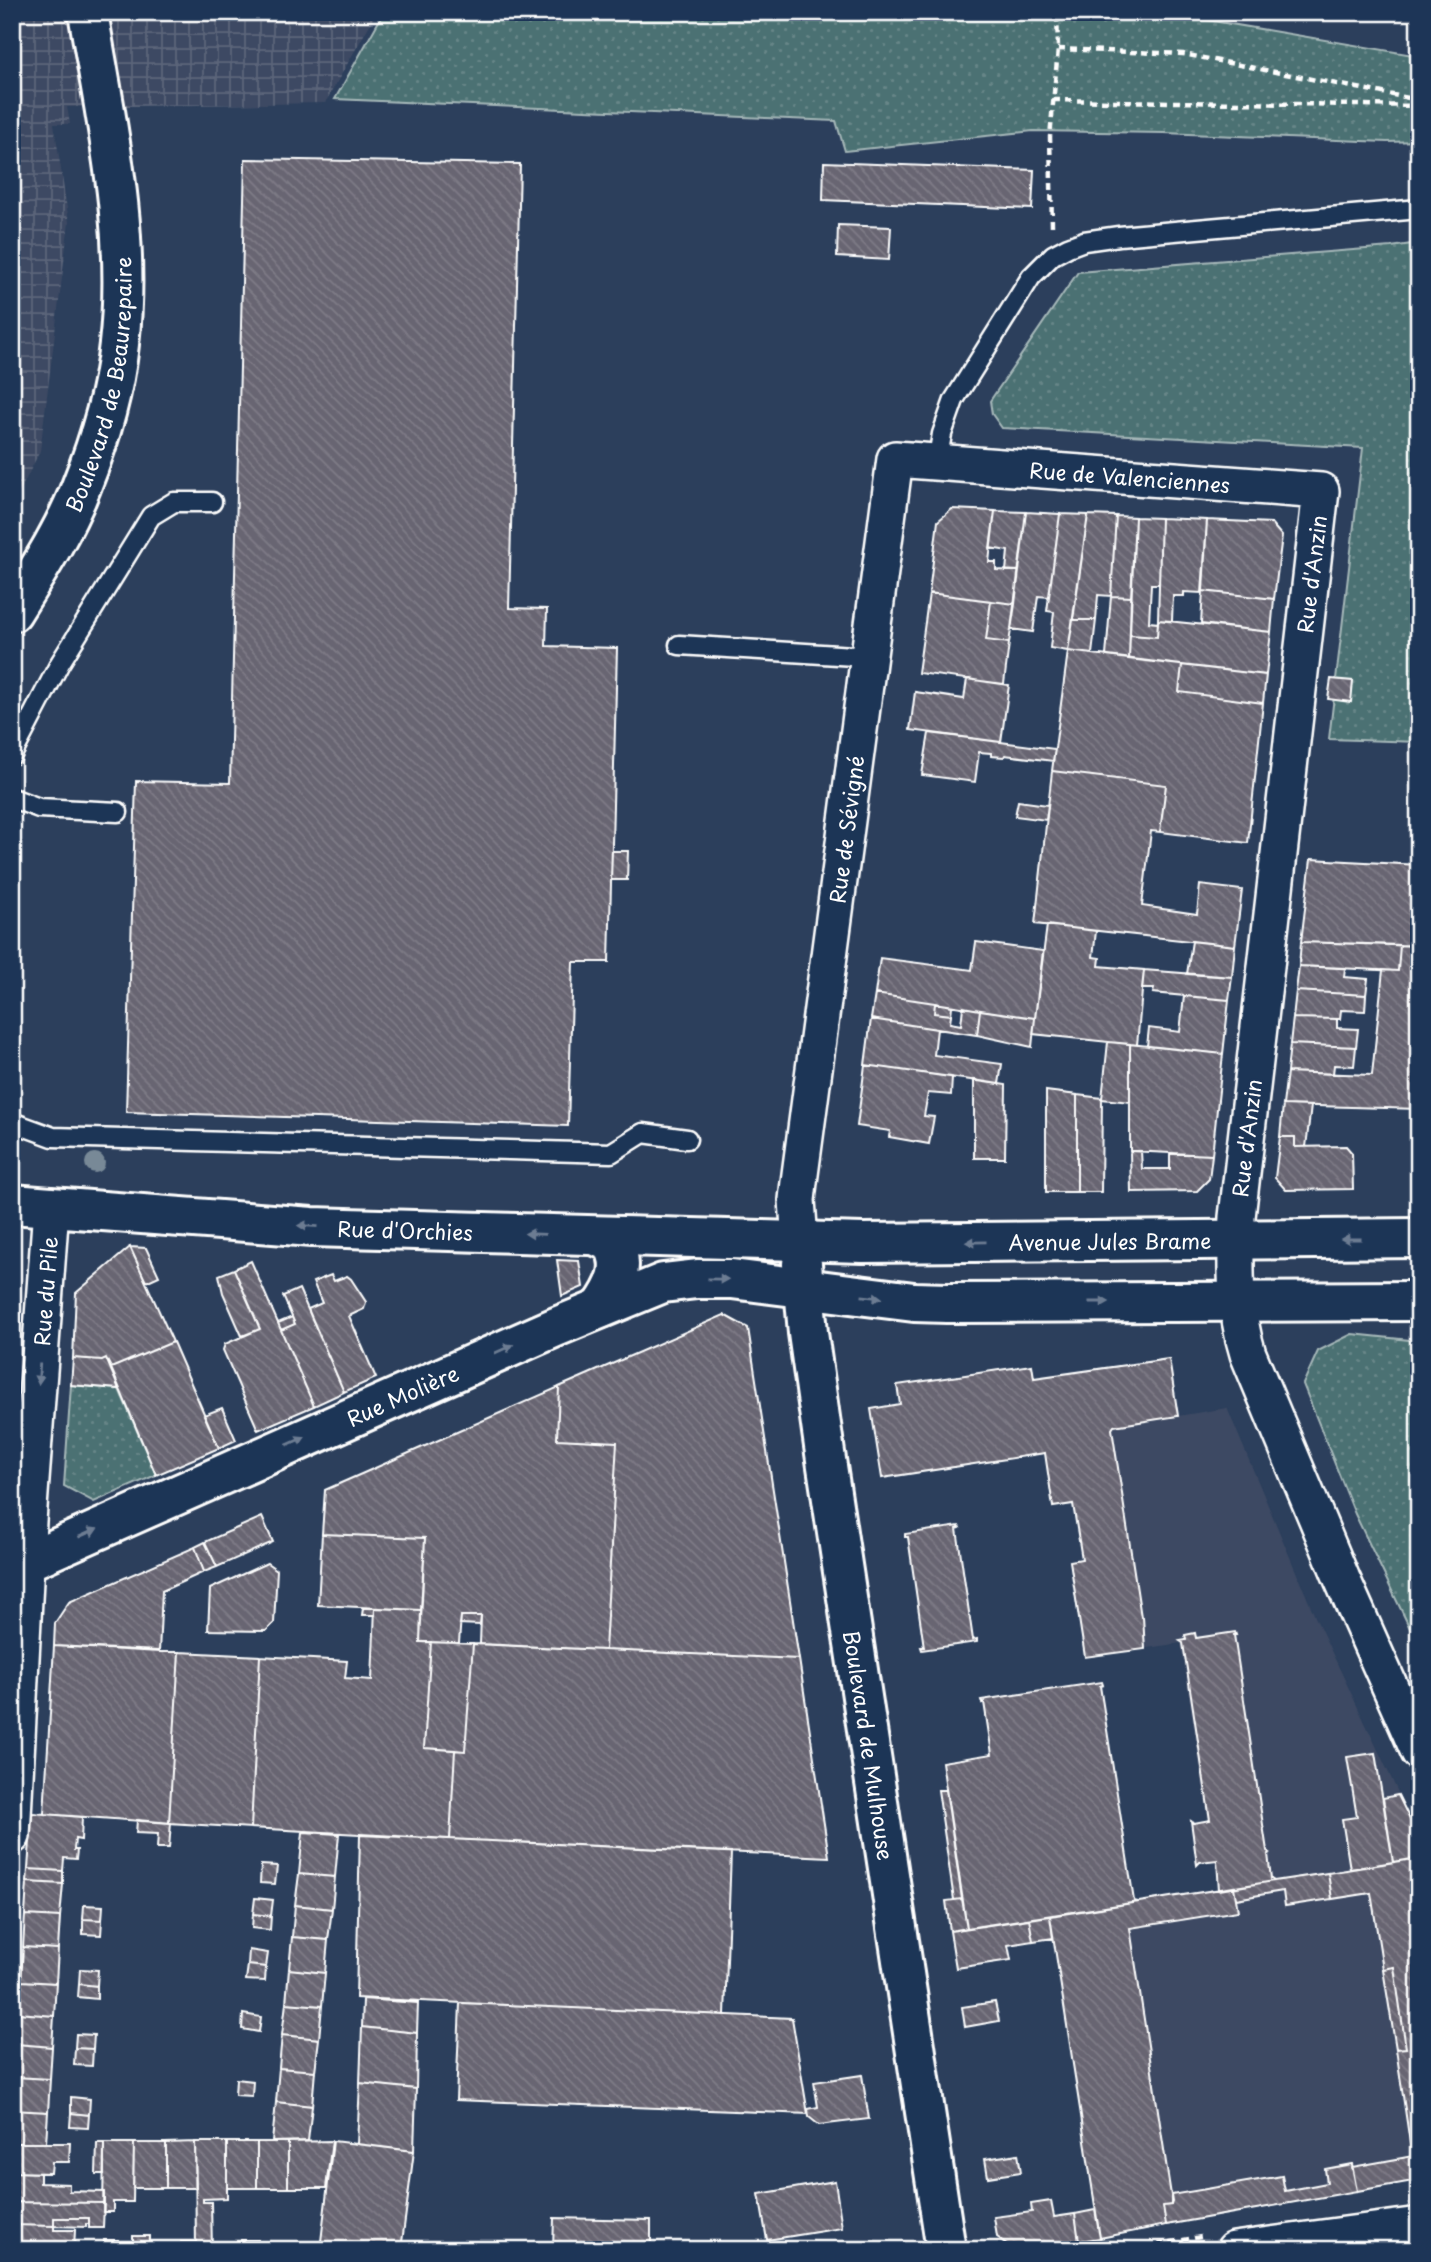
<svg xmlns="http://www.w3.org/2000/svg" width="1431" height="2262" font-family="'Playpen Sans',sans-serif">
<style>
.built{fill:#3e4a63}
.industrial{fill:url(#industrial-grid)}
.grass{fill:url(#grass-dots);stroke:#a6b8b9;stroke-width:2}
.building{fill:url(#building-back-hatch);stroke:#fff;stroke-width:2}
.lines{fill:none;stroke-linecap:round;stroke-linejoin:round}
.lane-casing{stroke:#fff;stroke-width:23}
.street-casing{stroke:#fff;stroke-width:40}
.secondary-casing{stroke:#fff;stroke-width:44}
.path{stroke:#fff;stroke-width:4.5;stroke-dasharray:7 5;stroke-linecap:butt}
.lane{stroke:#1d3557;stroke-width:18}
.street{stroke:#1d3557;stroke-width:35}
.secondary{stroke:#1d3557;stroke-width:38}
.tree{fill:#788997}
.oneway{fill:#6c7c92}
.labels{text-anchor:middle;dominant-baseline:central;stroke-width:5;stroke-linejoin:round;paint-order:stroke}
.street-label{font-size:21px;fill:#fff;stroke:#1d3557}
</style>
<defs>
<pattern id="industrial-grid" width="8" height="8" patternUnits="userSpaceOnUse" patternTransform="scale(1.75)"><rect width="8" height="8" fill="#3e4a63"/><path d="M0 4h8M4 0v8" fill="none" stroke="#5b657a"/></pattern>
<pattern id="grass-dots" width="8" height="8" patternUnits="userSpaceOnUse" patternTransform="scale(1.75)"><rect width="8" height="8" fill="#4c7173"/><path d="M2 2h.1M6 6h.1" fill="none" stroke="#678688" stroke-width="1.8" stroke-linecap="round"/></pattern>
<pattern id="building-back-hatch" width="6" height="6" patternUnits="userSpaceOnUse" patternTransform="scale(1.75)"><rect width="6" height="6" fill="#686572"/><path d="M-1 5l2 2M0 0l6 6M5-1l2 2" fill="none" stroke="#7f7c87"/></pattern>
</defs>
<rect width="100%" height="100%" fill="#2c3f5c"/>
<filter id="ink" filterUnits="userSpaceOnUse"><feTurbulence type="fractalNoise" baseFrequency=".0143" numOctaves="2"/><feDisplacementMap in="SourceGraphic" scale="14" xChannelSelector="R" yChannelSelector="G"/><feConvolveMatrix kernelMatrix="1 2 1 2 8 2 1 2 1" color-interpolation-filters="sRGB"/></filter>
<g filter="url(#ink)">
<path class="built" d="M1169,1359L1178,1416L1227,1408L1316,1619L1419,1837V1858L1369,1867L1415,2181L1100,2238L1050,1916L1219,1890L1181,1643L1085,1657L1070,1561L1082,1559L1073,1505L1054,1507L1045,1453L882,1478L871,1409L899,1404L897,1385L1034,1378Z"/>
<path class="industrial" d="M12,12H377L325,103L67,107L70,124H54L69,222L40,451L12,507Z"/>
<path class="grass" d="M384,12H1154L1172,14L1419,56V141L1387,142L1164,133L1033,131L845,151L836,121L335,99Z
M1419,243V742L1329,739L1363,448L1002,428L992,414L990,401L1078,272L1391,247Z
M1352,1334L1419,1341V1647L1355,1514L1303,1384L1318,1351Z
M71,1385L119,1389L156,1475L94,1502L64,1486Z"/>
<path class="building" d="M245,159L520,164L509,608L547,609L546,646L617,648L609,962H573L568,1126L126,1112L136,781L230,783Z
M824,162L1034,170L1032,209L823,200Z
M838,225L891,227L889,260L837,257Z
M952,509L995,511L989,562H996V570L1019,571L1015,604L929,593L938,521Z
M995,511L1026,512L1019,571H1006L1008,551L990,548Z
M1026,512L1060,514L1049,597L1038,596L1033,632L1011,629Z
M1060,514L1088,515L1068,651L1050,648L1054,612L1047,611Z
M1088,515L1116,516L1111,596L1098,595L1096,620H1073Z
M1116,516L1135,517L1131,597L1111,596Z
M1135,517L1161,518L1159,584H1151L1149,622L1158,623L1157,637L1130,635Z
M1161,518L1207,520L1202,593L1184,592V596H1173L1172,621L1158,620Z
M1207,520L1271,523L1282,536L1274,599L1203,591Z
M1203,591L1274,599L1271,632L1201,624Z
M929,593L991,601L986,640L1009,643L1004,684L918,673Z
M1111,596L1131,597L1129,659L1106,656Z
M991,601L1015,604L1009,643L986,640Z
M1073,620H1096L1092,654L1068,651Z
M1158,620L1271,632L1266,675L1129,659L1130,635L1157,637Z
M1068,651L1182,665L1179,692L1263,703L1248,843L1160,832L1166,785L1052,771Z
M1182,665L1266,675L1263,703L1179,692Z
M967,679L1009,685L1001,742L910,730L915,692L964,699Z
M1331,679L1353,681L1351,702L1328,699Z
M929,733L1055,749L1053,761L1005,755L1004,757L991,756V753L979,752L975,782L922,775Z
M1052,771L1166,785L1160,832L1151,831L1142,906L1197,914L1200,885L1242,890L1235,946L1035,924Z
M1018,801L1048,805L1046,820L1015,816Z
M612,851H628L627,880H611Z
M1311,859L1419,865V946L1301,942Z
M1047,925L1096,931L1093,957L1100,958L1099,966L1144,970L1137,1045L1033,1034Z
M1192,941L1235,946L1232,977L1187,974Z
M976,942L1043,951L1035,1018L875,994L880,958L972,970Z
M1301,942L1400,945L1398,971L1299,966Z
M1400,945L1419,946V1109L1283,1105L1287,1072L1372,1075L1383,970L1398,971Z
M1299,966L1345,968L1344,977L1368,979L1366,995L1296,991Z
M1144,970L1232,977L1229,1000L1153,993L1154,989H1142Z
M1296,991L1366,995L1365,1011L1341,1010L1340,1019L1293,1018Z
M875,994L935,1003L934,1013L951,1015L950,1023L961,1025L963,1007L980,1010L977,1035L871,1019Z
M1184,996L1229,1000L1223,1054L1147,1046L1149,1028L1180,1032Z
M935,1003L952,1006L951,1015L934,1013Z
M980,1010L1035,1018L1032,1047L977,1035Z
M1293,1018L1337,1019V1028L1358,1029L1356,1047L1290,1044Z
M871,1019L937,1029L934,1055L1002,1064L999,1084L865,1065Z
M1108,1042L1130,1044V1102L1102,1099Z
M1130,1044L1223,1054L1212,1155L1130,1151Z
M1290,1044L1356,1047L1354,1066L1334,1065L1333,1074L1287,1072Z
M865,1065L952,1077L951,1095L928,1093L924,1116L934,1117L929,1144L889,1137L890,1131L857,1126Z
M974,1080L1006,1085L1005,1158H974Z
M1046,1091L1077,1095V1192H1046Z
M1077,1095L1102,1098L1101,1192H1077Z
M1283,1105L1311,1106L1306,1147H1295V1137H1280Z
M1280,1137H1295V1147L1346,1146L1352,1153L1353,1189L1286,1190L1275,1178Z
M1130,1151H1141L1142,1169H1170V1153L1212,1155L1209,1179L1197,1191L1131,1192Z
M130,1247L173,1342L111,1368L106,1358L102,1360L73,1358L76,1293Z
M130,1247L146,1248L159,1276L146,1282Z
M557,1260L579,1261L583,1287L562,1296Z
M251,1261L314,1406L258,1430L223,1350L225,1344L260,1329L234,1269Z
M234,1269L260,1329L242,1336L223,1293L219,1275Z
M331,1275L334,1281L347,1276L351,1279L366,1302L364,1309L349,1316L376,1378L344,1392L308,1309L322,1303L313,1282Z
M299,1289L344,1392L314,1406L281,1330L295,1324L283,1296Z
M724,1315L748,1328L799,1659L605,1650L617,1442L557,1439L559,1387Z
M292,1317L295,1324L281,1330L278,1323Z
M173,1342L219,1448L156,1475L111,1368Z
M73,1358L102,1360L106,1358L119,1389L71,1385Z
M1169,1359L1178,1416L1114,1426L1112,1429L1141,1617H1143L1145,1649L1085,1657L1070,1561L1082,1559L1073,1504L1053,1507L1045,1453L882,1478L871,1409L900,1404L897,1385L1032,1365L1034,1378Z
M559,1387L557,1439L617,1442L605,1650L480,1644L481,1616H461L459,1643L420,1642L425,1538L322,1534L325,1490Z
M222,1408L236,1440L219,1448L204,1415Z
M262,1517L273,1542L217,1567L205,1542Z
M959,1526L960,1528L957,1529L973,1640L977,1639V1642L922,1650L921,1647H924L908,1537H905V1534Z
M322,1534L425,1538L421,1610L318,1605Z
M205,1542L217,1567L204,1572L195,1547Z
M195,1547L204,1572L162,1591L159,1652L54,1646L55,1623L69,1602Z
M267,1563L277,1570L274,1623L266,1631L208,1630L210,1589Z
M363,1608H375V1615H362Z
M375,1608L421,1610L420,1642H431L424,1748L455,1750L450,1839L251,1828L260,1656L347,1661L345,1678L372,1680Z
M461,1616H481L480,1625L460,1624Z
M1235,1632L1236,1635H1234L1267,1851L1270,1853L1268,1854L1271,1879L1274,1881L1219,1890L1217,1860L1200,1862L1197,1865L1191,1821L1194,1823L1210,1820L1183,1643L1180,1641L1186,1640L1185,1635L1195,1633L1196,1638Z
M431,1642L473,1644L465,1751L424,1748Z
M473,1644L799,1659L829,1857L450,1839L455,1750L465,1751Z
M54,1646L179,1652L169,1823L44,1814Z
M179,1652L260,1656L251,1828L169,1823Z
M1102,1682L1103,1685L1100,1686L1134,1901L1138,1902L967,1928L942,1762L992,1754L984,1702L982,1703L981,1700Z
M1375,1753L1393,1862L1350,1869L1342,1819L1357,1817L1347,1757Z
M938,1790H946L962,1899L954,1900Z
M1398,1795L1419,1838V1858L1393,1862L1383,1798Z
M32,1813L82,1817L81,1840L75,1839L74,1850H77L76,1859L64,1858L63,1871L28,1869Z
M137,1820L171,1823L169,1848H157L158,1834L136,1833Z
M303,1832L339,1834L335,1877L299,1874Z
M360,1835L731,1852L725,2015L356,1998Z
M1419,1858V2142L1410,2143L1396,2049L1406,2048L1394,1967L1383,1969L1371,1893L1332,1899L1328,1873Z
M261,1865L277,1866L275,1884L260,1883Z
M28,1869L63,1871V1884L27,1882Z
M1328,1873L1332,1899L1285,1906L1283,1891L1236,1899L1234,1887Z
M299,1874L335,1877L332,1909L295,1905Z
M27,1882L63,1884L60,1917L25,1915Z
M1234,1887L1238,1911L1130,1928L1172,2202L1171,2205L1163,2206L1166,2225L1100,2238L1050,1916Z
M255,1898L273,1900L271,1916L253,1914Z
M962,1899L967,1928L950,1931L946,1901Z
M84,1905L103,1906L102,1920L83,1919Z
M295,1905L332,1909L328,1940L292,1937Z
M253,1914L271,1916L270,1930L252,1928Z
M25,1915L60,1917L58,1949L23,1947Z
M1050,1916L1053,1938L1033,1941L1029,1919Z
M83,1919L102,1920L101,1935L83,1934Z
M1029,1919L1033,1941L1008,1945L1011,1960L956,1968L950,1931Z
M292,1937L328,1940L325,1973L289,1969Z
M23,1947L58,1949L56,1983L21,1981Z
M249,1950L268,1953L266,1967L248,1965Z
M248,1965L266,1967L265,1981L246,1980Z
M1394,1967L1406,2048L1396,2049L1383,1969Z
M80,1969L98,1970L97,1986L79,1984Z
M289,1969L325,1973L322,2006L286,2003Z
M21,1981L56,1983L54,2016L18,2013Z
M79,1984L97,1986V1999L78,1997Z
M363,1999L418,2003L417,2033L362,2027Z
M995,2002L999,2021L965,2027L962,2007Z
M286,2003L322,2006L319,2039L282,2035Z
M460,2003L792,2018L808,2114L456,2100Z
M18,2013L54,2016L52,2047L16,2044Z
M243,2014L261,2017L259,2032L242,2029Z
M362,2027L417,2033L416,2089L360,2083Z
M76,2034L94,2035L93,2049L75,2048Z
M282,2035L319,2039L315,2071L279,2068Z
M16,2044L52,2047L50,2079L14,2077Z
M75,2048L93,2049L92,2066L74,2065Z
M279,2068L315,2071L312,2106L276,2102Z
M862,2075L869,2119L819,2125L809,2117L808,2109L818,2107L814,2082Z
M14,2077L50,2079L48,2112L12,2110Z
M236,2079L253,2081L252,2096L235,2095Z
M360,2083L416,2089L414,2151L357,2144Z
M71,2097L90,2099L89,2115L71,2113Z
M276,2102L312,2106L308,2141L272,2142Z
M12,2110L48,2112L46,2143H12Z
M71,2113L89,2115L88,2128L70,2127Z
M332,2141L326,2188H288V2142Z
M333,2141L414,2151L401,2250H320Z
M195,2142L196,2188H166V2143Z
M195,2142H227V2198L203,2199V2202H211L212,2250H196Z
M227,2142H257V2188H227Z
M257,2142H288V2188H257Z
M12,2143H70L69,2162H52L51,2173L12,2172Z
M97,2143H104V2174H96Z
M104,2143H134L133,2202H113V2212H103Z
M134,2143H166V2188H133Z
M1018,2154L1021,2172L988,2177L985,2159Z
M1419,2155V2180L1357,2191L1352,2167Z
M1352,2164L1357,2191L1166,2225L1163,2206L1171,2205V2195L1282,2176L1285,2191L1327,2183L1325,2169Z
M12,2172L40,2173V2183L69,2184V2191L104,2192V2203L12,2202Z
M835,2181L842,2228L767,2240L759,2194Z
M1051,2201L1054,2217L1075,2214L1079,2241L1033,2250H1015L997,2237L994,2217L1032,2212L1031,2204Z
M12,2202L104,2203L103,2228H89V2218H54V2226L12,2225Z
M1095,2210L1100,2238L1079,2241L1075,2214Z
M54,2218H89V2224H86V2227L54,2226Z
M554,2218L651,2220V2250H553Z
M12,2225L54,2226V2230H75L74,2249L12,2247Z
M133,2236H149V2250H133Z
M104,2240H118V2250H103Z
M241,2240H258V2250H241Z
M181,2242H196V2250H181Z
M12,2247L60,2249L12,2250Z"/>
<g class="lines">
<g class="lane-casing">
<path id="lane" d="M937,463L942,434L954,400L1031,277L1053,255L1068,247L1084,241L1119,236L1419,209
M679,645L870,657
M12,755L60,663L151,516L174,502H212
M12,798L39,808L118,812
M12,1122L53,1137L611,1153L643,1133L687,1139"/>
</g>
<g class="street-casing">
<g id="street">
<path id="s1" d="M800,1241L797,1200L799,1182L895,459L1321,491L1237,1217C1235,1263 1234,1310 1248,1354L1342,1579L1419,1752"/>
<path id="s2" d="M12,1836L28,1521L51,1208"/>
<path d="M1234,2250L1419,2225"/>
</g>
</g>
<g class="secondary-casing">
<g id="secondary">
<path id="s3" d="M12,612C37,572 64,531 81,487C99,442 114,392 119,344C132,233 106,121 88,12"/>
<path id="s4" d="M12,1204L312,1227L863,1243L1419,1238"/>
<path d="M597,1236L612,1243C627,1266 615,1288 601,1308"/>
<path id="s5" d="M802,1264L808,1333L825,1453L946,2250"/>
<path id="s6" d="M12,1568L556,1327L663,1283L697,1279H732L914,1302L947,1303L1419,1301"/>
</g>
</g>
<path class="path" d="M1058,49L1183,54L1419,100
M1053,100L1419,106
M1052,226L1050,137L1058,49L1057,12
M1123,2250L1201,2237"/>
<use href="#lane" class="lane"/>
<use href="#street" class="street"/>
<use href="#secondary" class="secondary"/>
</g>
<circle class="tree" cx="95" cy="1163" r="10"/>
<defs><path id="oneway-solid" d="M-6-.8H1V-3.2L6.5 0L1 3.2V.8H-6Z" transform="scale(1.75)"/></defs>
<g class="oneway">
<use href="#oneway-solid" transform="translate(308 1226) rotate(-177)"/>
<use href="#oneway-solid" transform="translate(535 1234) rotate(-178)"/>
<use href="#oneway-solid" transform="translate(1351 1239) rotate(180)"/>
<use href="#oneway-solid" transform="translate(976 1242) rotate(179)"/>
<use href="#oneway-solid" transform="translate(718 1279) rotate(1)"/>
<use href="#oneway-solid" transform="translate(872 1297) rotate(6)"/>
<use href="#oneway-solid" transform="translate(1099 1302)"/>
<use href="#oneway-solid" transform="translate(504 1349) rotate(-24)"/>
<use href="#oneway-solid" transform="translate(39 1374) rotate(94)"/>
<use href="#oneway-solid" transform="translate(296 1441) rotate(-24)"/>
<use href="#oneway-solid" transform="translate(88 1533) rotate(-24)"/>
</g>
</g>
<g class="labels">
<g class="street-label">
<text stroke="none"><textPath href="#s3" startOffset="248">Boulevard de Beaurepaire</textPath></text>
<text stroke="none"><textPath href="#s1" startOffset="1024">Rue de Valenciennes</textPath></text>
<text transform="translate(1311 574) rotate(-83)">Rue d'Anzin</text>
<text stroke="none"><textPath href="#s1" startOffset="415">Rue de Sévigné</textPath></text>
<text transform="translate(1246 1138) rotate(-83)">Rue d'Anzin</text>
<text stroke="none"><textPath href="#s4" startOffset="394">Rue d'Orchies</textPath></text>
<text stroke="none"><textPath href="#s4" startOffset="1099">Avenue Jules Brame</textPath></text>
<text stroke="none"><textPath href="#s2" startOffset="546">Rue du Pile</textPath></text>
<text stroke="none"><textPath href="#s6" startOffset="427">Rue Molière</textPath></text>
<text stroke="none"><textPath href="#s5" startOffset="486">Boulevard de Mulhouse</textPath></text>
</g>
</g>
<rect width="1431" height="2262" fill="none" stroke="#1d3557" stroke-width="42"/>
<rect x="21" y="21" width="1389" height="2220" fill="none" stroke="#fff" stroke-width="2.5" filter="url(#ink)"/>
</svg>
